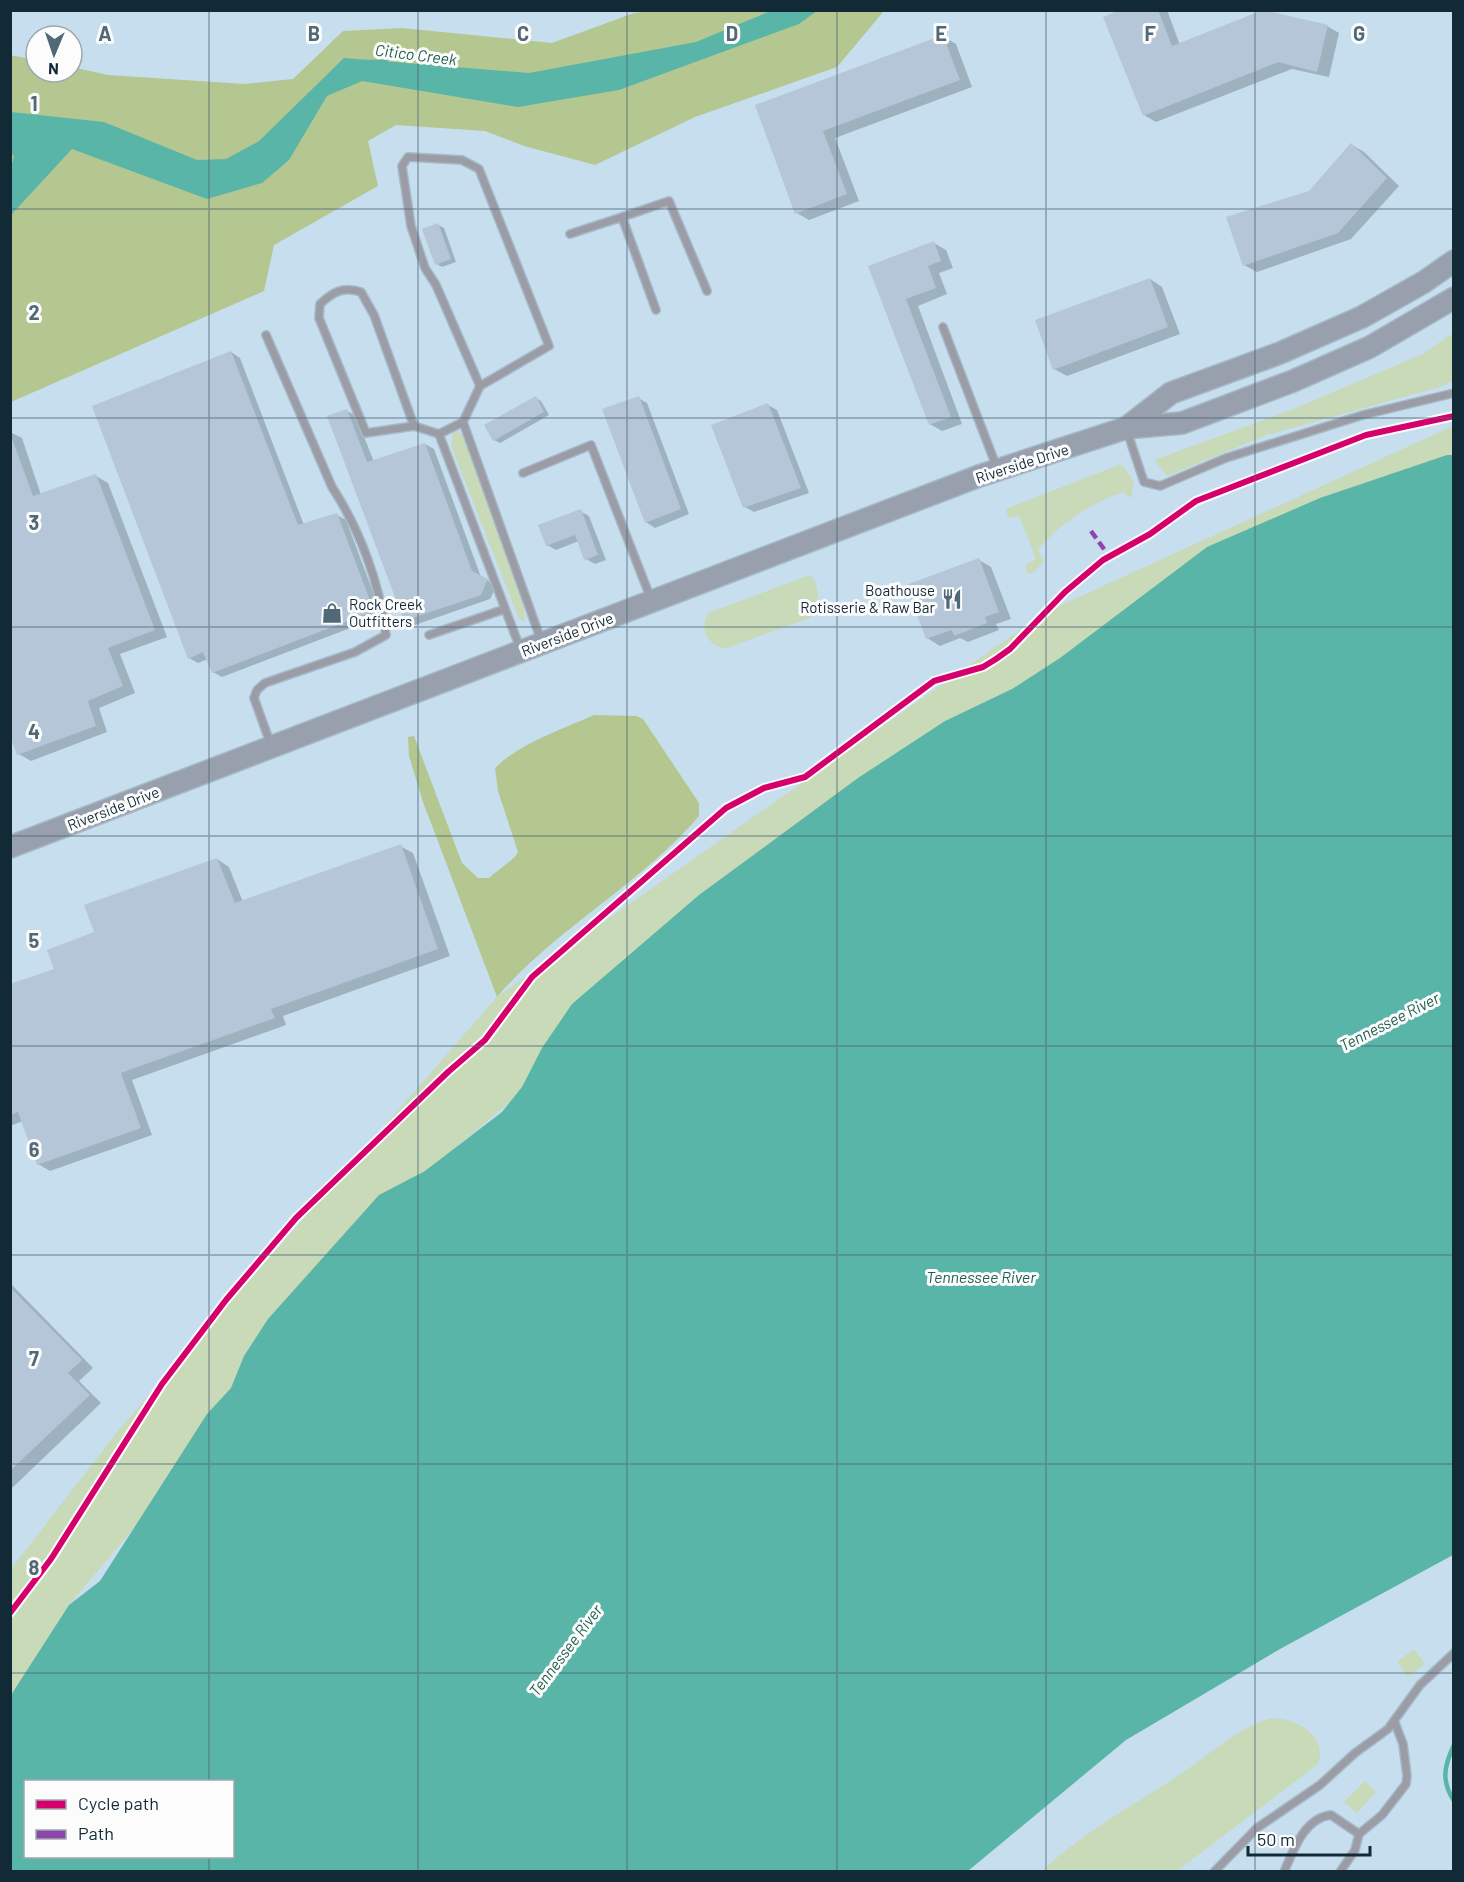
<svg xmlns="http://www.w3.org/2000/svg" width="1464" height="1882" font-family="Barlow,sans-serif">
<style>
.green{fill:#c8dab8}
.forest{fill:#b4c790}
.water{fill:#5ab5a9;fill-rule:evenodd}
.shadow{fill:#0003}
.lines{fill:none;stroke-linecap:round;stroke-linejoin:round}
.stream{stroke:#5ab5a9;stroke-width:4.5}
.building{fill:#b4c6d7}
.service-casing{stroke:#a5b9c6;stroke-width:10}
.primary-casing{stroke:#a5b9c6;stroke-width:24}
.service{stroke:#9b9ca6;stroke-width:7}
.primary{stroke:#989fad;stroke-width:21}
.quiet{stroke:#8e44ad;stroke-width:4.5;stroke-dasharray:9 4.5;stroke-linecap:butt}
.cycleway-casing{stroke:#fcfcfc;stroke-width:10}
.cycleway{stroke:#d6006c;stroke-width:6}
.grid{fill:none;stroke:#516876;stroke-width:1.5;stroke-opacity:0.55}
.labels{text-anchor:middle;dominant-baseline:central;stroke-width:6;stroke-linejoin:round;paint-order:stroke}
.street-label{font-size:15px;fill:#122936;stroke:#fcfcfc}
.poi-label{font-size:15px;fill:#122936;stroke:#fcfcfc;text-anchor:end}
.water-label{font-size:16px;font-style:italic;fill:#225f51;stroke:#fcfcfc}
.grid-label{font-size:20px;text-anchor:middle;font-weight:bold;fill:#516876;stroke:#fcfcfc;stroke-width:6;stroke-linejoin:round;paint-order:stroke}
</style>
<rect width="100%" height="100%" fill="#c6deee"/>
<path class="green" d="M1453,333V380L1443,386L1267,435L1167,476L1154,460L1291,410L1423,354Z
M1453,426V465L1012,689L456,1147L69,1605L11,1710V1569L117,1432L497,997L1044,613Z
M457,431L466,437C477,468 531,597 524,621L519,619L451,446L453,433Z
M1119,465L1123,466L1134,482L1131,498L1123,492C1091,503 1061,523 1038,549L1044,562L1031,574L1026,572V564L1036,559L1019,516L1008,518L1006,509Z
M810,575C821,586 820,607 810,618L724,649C707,643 699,630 708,613Z
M1414,1649L1425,1664L1408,1677L1397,1662Z
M1271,1718C1296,1718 1328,1735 1318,1764L1177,1871H1042C1087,1829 1135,1805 1185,1771C1213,1752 1238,1728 1271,1718Z
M1365,1781L1376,1792L1357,1813L1344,1802Z"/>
<path class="forest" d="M651,11H884L837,67L695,117L595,165L524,146L485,131L396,125L368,141L378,186L274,245L264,291L11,402L10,55L36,60V72H72V67L108,75L245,84L293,79L343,31L402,28L552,43L634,13Z
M594,715L636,716L643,719L699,803V816C640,885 556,928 497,997L423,802L409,756L408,737L414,736L462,863L478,878H489C498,869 514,861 518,852L498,791L495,768C520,743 561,730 594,715Z"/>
<path class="water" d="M773,10L817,11L799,24L619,90L518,107L362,81L327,96L289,160L262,183L207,199L72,149L11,215V168L14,156L11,154V112L104,122L197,160L226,159L259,141L344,58L529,73L696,42Z
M1447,455H1453V1555L1280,1649L1126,1740L968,1871H11V1695L69,1605L100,1581L207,1414L231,1388L244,1356L268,1319L379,1195L425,1171L502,1112L522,1087L542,1048L572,1004L699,895L858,778L945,721L1012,689L1060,658L1207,547L1320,498ZM26,1782H232V1856H26Z"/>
<path class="shadow" d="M1124,10H1167L1180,45L1327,26L1339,33L1329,77L1292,69L1156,122L1144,115Z
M943,36L956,44L972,87L835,138L859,201L809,220L797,213L757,106Z
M1352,145L1364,152L1399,186L1351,239L1257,272L1244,265Z
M438,225L444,228L456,262L442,267L437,264Z
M934,243L946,250L953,268L939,273L947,294L918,306L962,424L942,431L930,424L870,267Z
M1150,279L1162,287L1180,334L1067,376L1054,369Z
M231,352L240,358L304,525L337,515L346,520L382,616L222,677L213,672L208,659L198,663L189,658Z
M536,398L541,401L549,415L500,443L494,440Z
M638,398L647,403L689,514L655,528L646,522Z
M768,405L777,410L809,493L754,512L745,507Z
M347,411L356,416L374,462L425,444L434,449L481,577L497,585L490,599L415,625L406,620Z
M10,432L22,438L41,495L96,476L108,483L167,637L120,654L135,693L99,708L107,732L31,761L19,754L10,732Z
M580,511L589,516L606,560L595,564L586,559L579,541L556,550L547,545Z
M979,560L991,567L1011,619L996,624L999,630L968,642L960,638L940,646L927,638Z
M400,846L413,853L450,956L283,1016L286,1025L132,1080L152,1135L50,1171L38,1164L23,1121L10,1126V986L56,970L96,932L217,859L229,867L243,902Z
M10,1283L93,1368L79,1381L101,1403L10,1490Z"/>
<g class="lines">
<path class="stream" d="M362,62H386
M1454,1745C1444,1766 1441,1781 1454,1801"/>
</g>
<path class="building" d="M1120,10H1158L1172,46L1263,10L1328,25L1317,72L1278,62L1143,116L1103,17Z
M943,35L960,80L823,131L847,194L795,214L755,105Z
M1351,143L1387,178L1338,233L1243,266L1226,217L1309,191Z
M438,223L451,259L435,265L422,229Z
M934,241L941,261L928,266L936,288L906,299L951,417L929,425L868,266Z
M1150,278L1168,327L1053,370L1035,320Z
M231,351L298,525L337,513L374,611L212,673L203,652L188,659L92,406Z
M536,396L544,412L493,441L484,425Z
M639,396L681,509L645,523L602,409Z
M768,403L801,488L743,508L711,425Z
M347,409L367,462L425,443L472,571L488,579L481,595L404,621L327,416Z
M10,433L33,496L96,474L155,630L108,648L123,686L88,701L96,726L17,755L10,736Z
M581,509L598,555L584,560L575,535L546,546L538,525Z
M979,558L999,612L985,617L987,623L954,636L952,630L926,639L906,585Z
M401,844L438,949L271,1009L275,1018L121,1073L141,1128L37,1165L18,1112L10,1115V984L54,969L47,950L94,932L84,905L217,858L235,903Z
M10,1287L82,1360L68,1373L90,1395L10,1471Z"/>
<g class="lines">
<g class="service-casing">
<path id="service" d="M570,234L622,217
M656,310L622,217L669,201L707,291
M943,327L997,468
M266,335L332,487C360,530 380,584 386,635L355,652L265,683L257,690L254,698L271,745
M463,422L541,640
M414,426L374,315L361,292C343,286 333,292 320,304L319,318L366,433L414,426L439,434L463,422L480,386L549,346L479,169L462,160L408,157L402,166L411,226L425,268L436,285L480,386
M1127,431L1144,482L1160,486L1226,458L1363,415L1454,393
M439,434L520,648
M523,473L591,445L651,599
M429,635L505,609
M1214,1872L1257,1828L1320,1785L1355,1753L1388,1729L1420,1685L1454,1653
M1284,1872C1293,1851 1304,1818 1331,1815L1359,1834
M1340,1872L1355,1850L1359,1834L1382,1815L1406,1784L1407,1776L1403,1744L1395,1723"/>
</g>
<g class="primary-casing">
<path id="primary" d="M1126,428L1171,393L1280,353L1362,317L1424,282L1454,261
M10,847L979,476L1126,428L1182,423L1293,381L1370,347L1454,298"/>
</g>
<use href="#service" class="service"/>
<use href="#primary" class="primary"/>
<path class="quiet" d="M1091,531L1109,556"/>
<g class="cycleway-casing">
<path id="cycleway" d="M10,1613L51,1559L162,1384L226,1300L296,1218L448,1072L485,1040L532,977L726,808L764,788L805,777L934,681L983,667L996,659L1010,649L1065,592L1103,560L1150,534L1196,501L1366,435L1454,416"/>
</g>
<use href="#cycleway" class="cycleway"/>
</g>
<path class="grid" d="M209,10V1782M418,10V1872M627,10V1872M837,10V1872M1046,10V1872M1255,10V1872M10,209H1454M10,418H1454M10,627H1454M10,836H1454M10,1046H1454M10,1255H1454M10,1464H1454M10,1673H1454M209,1856V1872"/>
<defs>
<g id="restaurant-bare" transform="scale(1.62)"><path d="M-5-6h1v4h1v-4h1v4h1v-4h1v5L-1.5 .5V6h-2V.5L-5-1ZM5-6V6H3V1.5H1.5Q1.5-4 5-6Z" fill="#516876" stroke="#fcfcfc" stroke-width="2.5" paint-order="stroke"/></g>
<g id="shop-bare" transform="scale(1.62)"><path d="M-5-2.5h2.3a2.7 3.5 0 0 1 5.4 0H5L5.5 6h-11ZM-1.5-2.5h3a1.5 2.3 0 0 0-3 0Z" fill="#516876" stroke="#fcfcfc" stroke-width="2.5" paint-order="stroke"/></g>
</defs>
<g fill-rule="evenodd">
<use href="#restaurant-bare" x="952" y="599"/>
<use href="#shop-bare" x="332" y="613"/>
</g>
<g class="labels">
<g class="street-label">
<text transform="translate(1022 463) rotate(-18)">Riverside Drive</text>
<text transform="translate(567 634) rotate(-21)">Riverside Drive</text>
<text transform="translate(113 808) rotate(-21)">Riverside Drive</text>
</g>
<g class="poi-label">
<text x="935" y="590">Boathouse<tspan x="935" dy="17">Rotisserie &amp; Raw Bar</tspan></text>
<text x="349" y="604" text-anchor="start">Rock Creek<tspan x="349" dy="17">Outfitters</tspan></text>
</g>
<g class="water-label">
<text transform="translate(416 54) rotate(7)">Citico Creek</text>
<text transform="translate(1389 1021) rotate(-27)">Tennessee River</text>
<text x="981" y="1276">Tennessee River</text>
<text transform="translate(565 1650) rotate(-53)">Tennessee River</text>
</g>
</g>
<g class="grid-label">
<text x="105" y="41">A</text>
<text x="314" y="41">B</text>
<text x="523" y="41">C</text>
<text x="732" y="41">D</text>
<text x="941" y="41">E</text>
<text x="1150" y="41">F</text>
<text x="1359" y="41">G</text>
<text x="34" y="111">1</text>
<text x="34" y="320">2</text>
<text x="34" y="530">3</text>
<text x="34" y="739">4</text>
<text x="34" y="948">5</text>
<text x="34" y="1157">6</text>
<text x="34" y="1366">7</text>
<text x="34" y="1575">8</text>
</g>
<rect width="1464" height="1882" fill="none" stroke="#122936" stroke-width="24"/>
<rect x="24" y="1780" width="210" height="78" fill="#fcfcfc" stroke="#9ea8ad" stroke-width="1.5"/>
<rect x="36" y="1800" width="30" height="9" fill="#d6006c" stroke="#9ea8ad" stroke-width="1.5"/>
<text x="78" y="1810" font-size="18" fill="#122936">Cycle path</text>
<rect x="36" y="1830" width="30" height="9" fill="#8e44ad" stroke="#9ea8ad" stroke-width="1.5"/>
<text x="78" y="1840" font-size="18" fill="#122936">Path</text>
<g transform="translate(54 54) rotate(182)"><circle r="28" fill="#fcfcfc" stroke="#9ea8ad" stroke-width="1.5"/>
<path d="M0-4.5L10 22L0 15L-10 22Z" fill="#516876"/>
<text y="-9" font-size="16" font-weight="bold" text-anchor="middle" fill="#122936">N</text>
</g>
<path d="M1248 1846v9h122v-9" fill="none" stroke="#122936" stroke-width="3"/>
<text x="1257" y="1846" font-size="18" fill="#122936" stroke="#fcfcfc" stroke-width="4.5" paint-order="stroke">50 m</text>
</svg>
